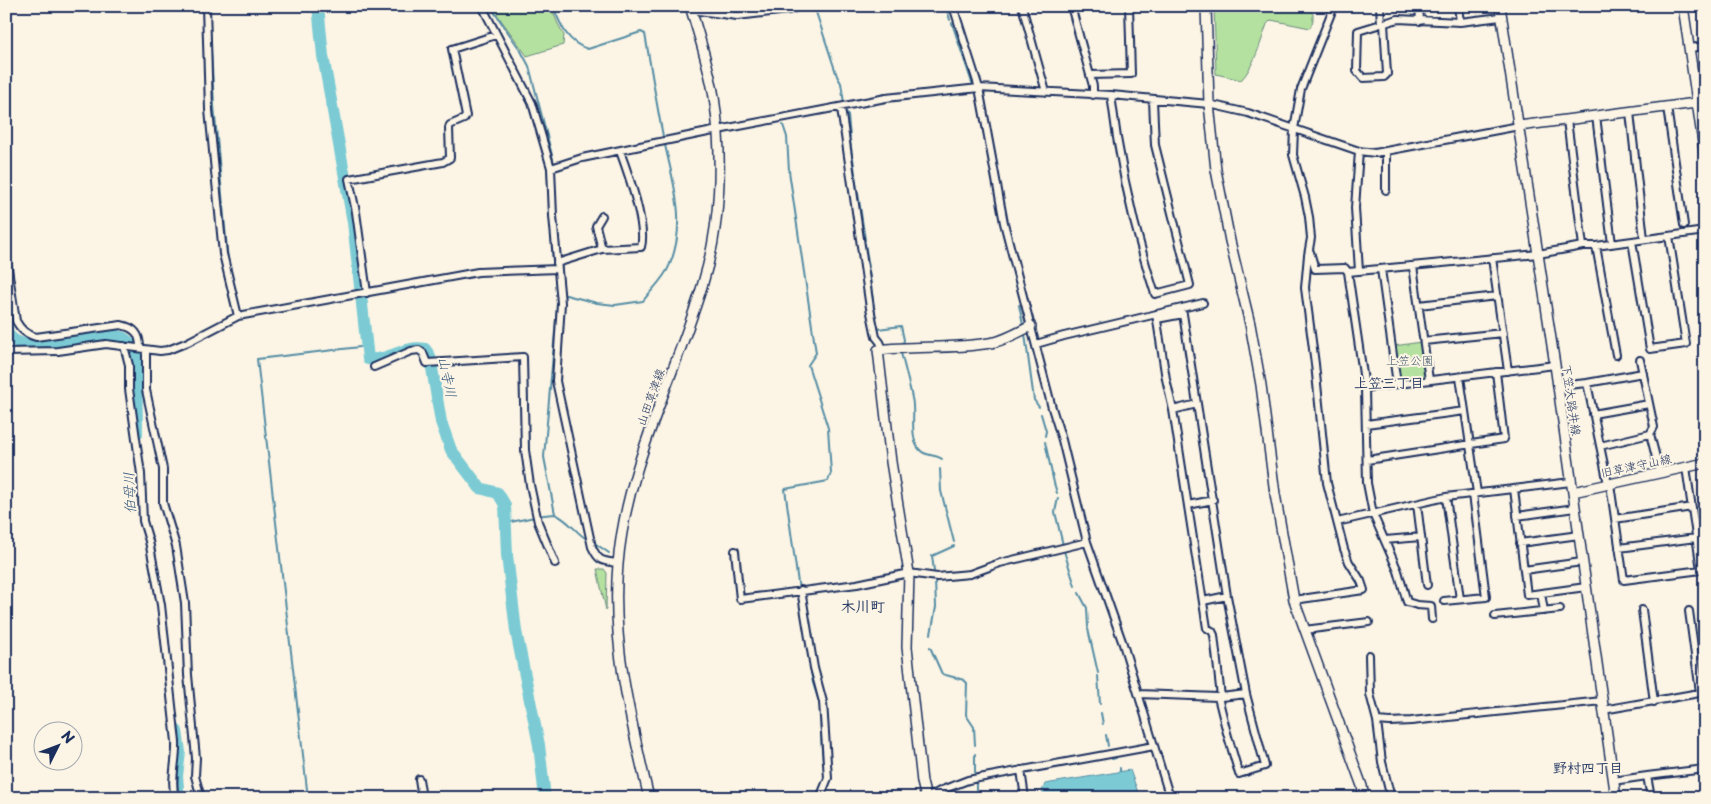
<svg xmlns="http://www.w3.org/2000/svg" width="1711" height="804" font-family="'Playpen Sans','Klee One',sans-serif">
<style>
.green{fill:#b4e19f;stroke:#68887e}
.water{fill:#7bcbd4;stroke:#558da5}
.lines{fill:none;stroke-linecap:round;stroke-linejoin:round}
.stream{stroke:#558da5;stroke-width:2}
.river{stroke:#7bcbd4;stroke-width:12}
.street-casing{stroke:#1b2f5e;stroke-width:10}
.secondary-casing{stroke:#1b2f5e;stroke-width:12}
.street{stroke:#fcf5e5;stroke-width:6}
.secondary{stroke:#fcf5e5;stroke-width:9}
.labels{text-anchor:middle;dominant-baseline:central;stroke-width:4;stroke-linejoin:round;paint-order:stroke}
.park-label{font-size:12px;fill:#3a536b;stroke:#fcf5e5}
.street-label{font-size:12px;fill:#1b2f5e;stroke:#fcf5e5}
.water-label{font-size:14px;font-style:italic;fill:#33567c;stroke:#fcf5e5}
.neighbourhood-label{font-size:14px;font-weight:bold;fill:#1b2f5e;stroke:#fcf5e5}
.quarter-label{font-size:15px;font-weight:bold;fill:#1b2f5e;stroke:#fcf5e5}
</style>
<rect width="100%" height="100%" fill="#fcf5e5"/>
<filter id="ink" filterUnits="userSpaceOnUse"><feTurbulence type="fractalNoise" baseFrequency=".02" numOctaves="2"/><feDisplacementMap in="SourceGraphic" scale="10" xChannelSelector="R" yChannelSelector="G"/><feConvolveMatrix kernelMatrix="1 2 1 2 8 2 1 2 1" color-interpolation-filters="sRGB"/></filter>
<g filter="url(#ink)">
<path class="green" d="M491,6H551L558,24L564,35L563,45L527,56Z
M1214,6H1324L1322,8L1315,7L1311,12L1313,14V21L1310,28L1271,20L1267,24C1262,39 1253,69 1241,80L1216,74Z
M1421,342L1426,374L1424,377L1399,380L1394,346Z
M597,569H604L607,573L606,610Z"/>
<path class="water" d="M1130,770L1140,798H1044L1042,791L1045,784Z"/>
<g class="lines">
<path class="stream" d="M490,6L521,51L529,66L553,159H549
M553,6C560,24 567,43 588,49L641,32L645,34C651,68 656,102 663,136C672,179 688,221 670,264C665,278 652,289 643,301L615,305L597,303L566,295L562,296
M814,6L837,76L841,83L844,103
M946,6L950,20
M209,11L214,105L228,261
M952,23L972,83
M846,112L848,115L850,137
M783,125L787,137L789,171L816,353L808,365L828,428L831,473L828,481L785,489L799,590
M850,140L852,155
M853,158L857,190
M547,164L553,262L555,261
M858,193L865,240
M865,244L869,267
M869,271L875,315
M238,302L240,311
M1019,305L1023,325
M876,319L878,329L901,326L904,340L903,344
M1025,334L1034,400L1039,407
M901,353C905,368 909,383 912,398C916,413 908,440 921,451C926,456 937,455 942,459
M1041,414L1046,431L1045,436
M1045,442L1054,483L1057,493
M940,469L941,491L954,542
M1058,498L1055,512L1063,545
M555,514C569,520 576,533 588,540
M506,523L544,515L555,514L544,457L558,297
M593,542L609,553
M1064,551L1075,586
M934,571L932,556L954,546
M1079,593L1087,608L1088,627
M1088,629L1098,673
M931,634L936,607L935,580
M806,642L813,683L820,705
M930,647L942,674L964,680L967,683L966,715L974,727L975,745
M1098,676L1100,704
M820,710L822,752L825,775
M1101,713L1103,724
M1106,735L1108,746
M975,754V776
M1112,759L1116,758
M1120,768V771
M976,783V798
M308,798L257,359L360,347"/>
<path class="river" d="M318,6L323,56L353,222L368,359C391,361 403,345 425,349L430,356L441,422L451,450L480,488L498,493L505,505L507,555L516,631L539,745L545,798
M6,305C7,314 4,328 9,335C20,353 73,343 91,339C100,338 111,333 121,337C128,339 133,347 136,354L137,434
M177,731L180,752L177,776L179,798"/>
<g class="street-casing">
<path id="street" d="M206,6L209,110L223,254L238,316
M482,6L532,103L551,168L553,216L561,303L556,381L592,547C599,562 602,561 618,563
M953,6L979,88L1004,223L1052,408L1062,440L1087,542L1123,644L1170,798
M1022,6L1046,92
M1071,6L1093,86V95
M1380,6L1381,24L1398,19L1460,22L1501,17
M1419,6L1420,21
M1458,6L1460,22
M691,10L737,16L789,10L802,6
M1381,24L1358,31L1357,71L1363,78L1384,77L1387,74L1384,23
M1690,48L1705,46
M1090,75L1131,74L1129,6
M1111,95C1119,162 1134,230 1155,294L1190,285L1155,145L1153,100
M1667,107L1684,225
M841,108L870,308L876,337L880,342L883,349
M1630,112L1644,239
M1596,116L1612,244
M1567,120L1583,246
M1359,151L1355,208L1359,271
M1386,151V190
M551,168L582,158L718,130L886,98L979,88L1111,95L1209,104L1248,113L1359,151L1375,153L1519,126
M1632,241L1650,349L1686,344L1669,236
M1596,246L1616,355
M602,249L596,226L602,216
M1310,252L1315,269L1345,268L1348,272L1365,388L1367,483L1373,514L1398,571L1407,602L1417,605L1431,606L1432,619
M6,255L16,321C21,330 26,334 36,337L121,325C135,328 140,334 140,348
M1492,258L1508,371
M557,263L602,249L641,247C647,225 628,173 620,151
M1413,266L1429,380
M1381,269L1397,384
M1348,272L1538,254L1583,246H1596L1705,231
M367,293L356,212L349,179L443,162L450,158L449,128L450,125L464,119L466,116L452,49L496,35
M1419,305L1497,296
M1156,314L1166,379L1173,410L1207,628L1212,631L1214,635L1221,697H1218L1227,733L1239,774L1265,766L1246,694
M1157,319L1183,314L1227,596L1246,694L1221,697
M1424,341L1503,333
M1036,344L1064,336L1203,303
M124,346L129,365V389L141,474L143,521L149,541L161,605L176,742C177,761 170,779 175,798
M146,350V390L163,469V503L176,546L185,603L188,675L196,758L195,776L201,798
M6,352L58,351L106,344L160,351L168,350L188,342L238,316L478,272L558,269
M1640,360L1654,427L1650,434L1660,473
M374,367L411,351L419,350L423,353L427,363L523,357L525,450L530,485L538,522L555,563
M1460,377L1477,493
M1587,383L1608,484
M1558,386L1587,383L1643,373
M1365,388L1555,365
M1173,410L1197,404
M1593,414L1649,404
M1366,424L1465,411
M1600,446L1650,434
M1367,460L1504,439L1496,372
M1610,484L1624,580L1701,570L1686,467
M1514,489L1527,595L1586,587
M1446,497L1460,599
M1417,504L1427,585
M1188,505L1213,500
M1517,516L1575,508
M1615,519L1692,507
M1337,522L1446,497L1571,482
M1385,540L1421,537
M1520,543L1579,535
M1619,548L1696,538
M735,551L740,599L857,584L909,573L937,577L970,574L1000,563L1087,542
M1524,570L1582,562
M801,590L814,668L823,702L828,778L820,798
M1541,593L1544,611
M1294,600L1364,590L1361,581L1349,562L1344,549L1327,483L1315,364L1305,288L1308,255L1311,238L1309,217L1305,197L1293,155L1294,129L1301,89L1334,6
M1203,601L1227,596
M1444,601L1486,597L1473,494
M1642,610L1654,702
M1689,611L1700,692
M1495,616L1560,609
M1304,630L1369,622
M1369,655L1370,694L1377,721L1382,762L1391,798
M1139,694L1218,697
M1603,710L1705,692
M1377,721L1390,722L1411,721L1602,701
M1021,770L1025,798
M419,779L422,798
M1613,781L1647,776
M927,798L942,790L968,780L1154,746
M1651,798L1647,776L1705,769"/>
</g>
<g class="secondary-casing">
<path id="secondary" d="M1206,6L1209,104L1216,170L1230,241L1250,324L1261,385L1275,494L1294,600L1362,786L1364,798
M1500,6L1555,365L1616,798
M1683,6L1705,157
M1519,126L1696,103
M1573,492L1705,463
M649,798C631,721 611,644 618,564C626,466 675,377 703,283C721,224 723,158 714,97C709,66 699,36 690,6
M926,798L922,782L907,647L909,573L891,462L878,350C916,345 956,350 995,342C1007,339 1019,332 1031,326"/>
</g>
<use href="#street" class="street"/>
<use href="#secondary" class="secondary"/>
</g>
</g>
<g class="labels">
<g class="park-label">
<text x="1410" y="360">上笠公園</text>
</g>
<g class="street-label">
<text transform="translate(650 397) rotate(-70)">山田草津線</text>
<text transform="translate(1572 400) rotate(82)">下笠大路井線</text>
<text transform="translate(1636 465) rotate(-12)">旧草津守山線</text>
</g>
<g class="water-label">
<text transform="translate(448 377) rotate(78)">山寺川</text>
<text transform="translate(129 493) rotate(-93)">伯母川</text>
</g>
<g class="neighbourhood-label">
<text x="1389" y="382">上笠三丁目</text>
<text x="1588" y="767">野村四丁目</text>
</g>
<g class="quarter-label">
<text x="863" y="605">木川町</text>
</g>
</g>
<rect width="1711" height="804" fill="none" stroke="#fcf5e5" stroke-width="25"/>
<rect x="12" y="12" width="1686" height="779" fill="none" stroke="#1b2f5e" stroke-width="2" filter="url(#ink)"/>
<g transform="translate(58 746) rotate(48)"><circle r="24" fill="#fcf5e5" stroke="#a2a6af"/>
<path d="M0-4L9 19L0 12L-9 19Z" fill="#1b2f5e"/>
<text y="-8" font-size="14" font-weight="bold" text-anchor="middle" fill="#1b2f5e">N</text>
</g>
</svg>
